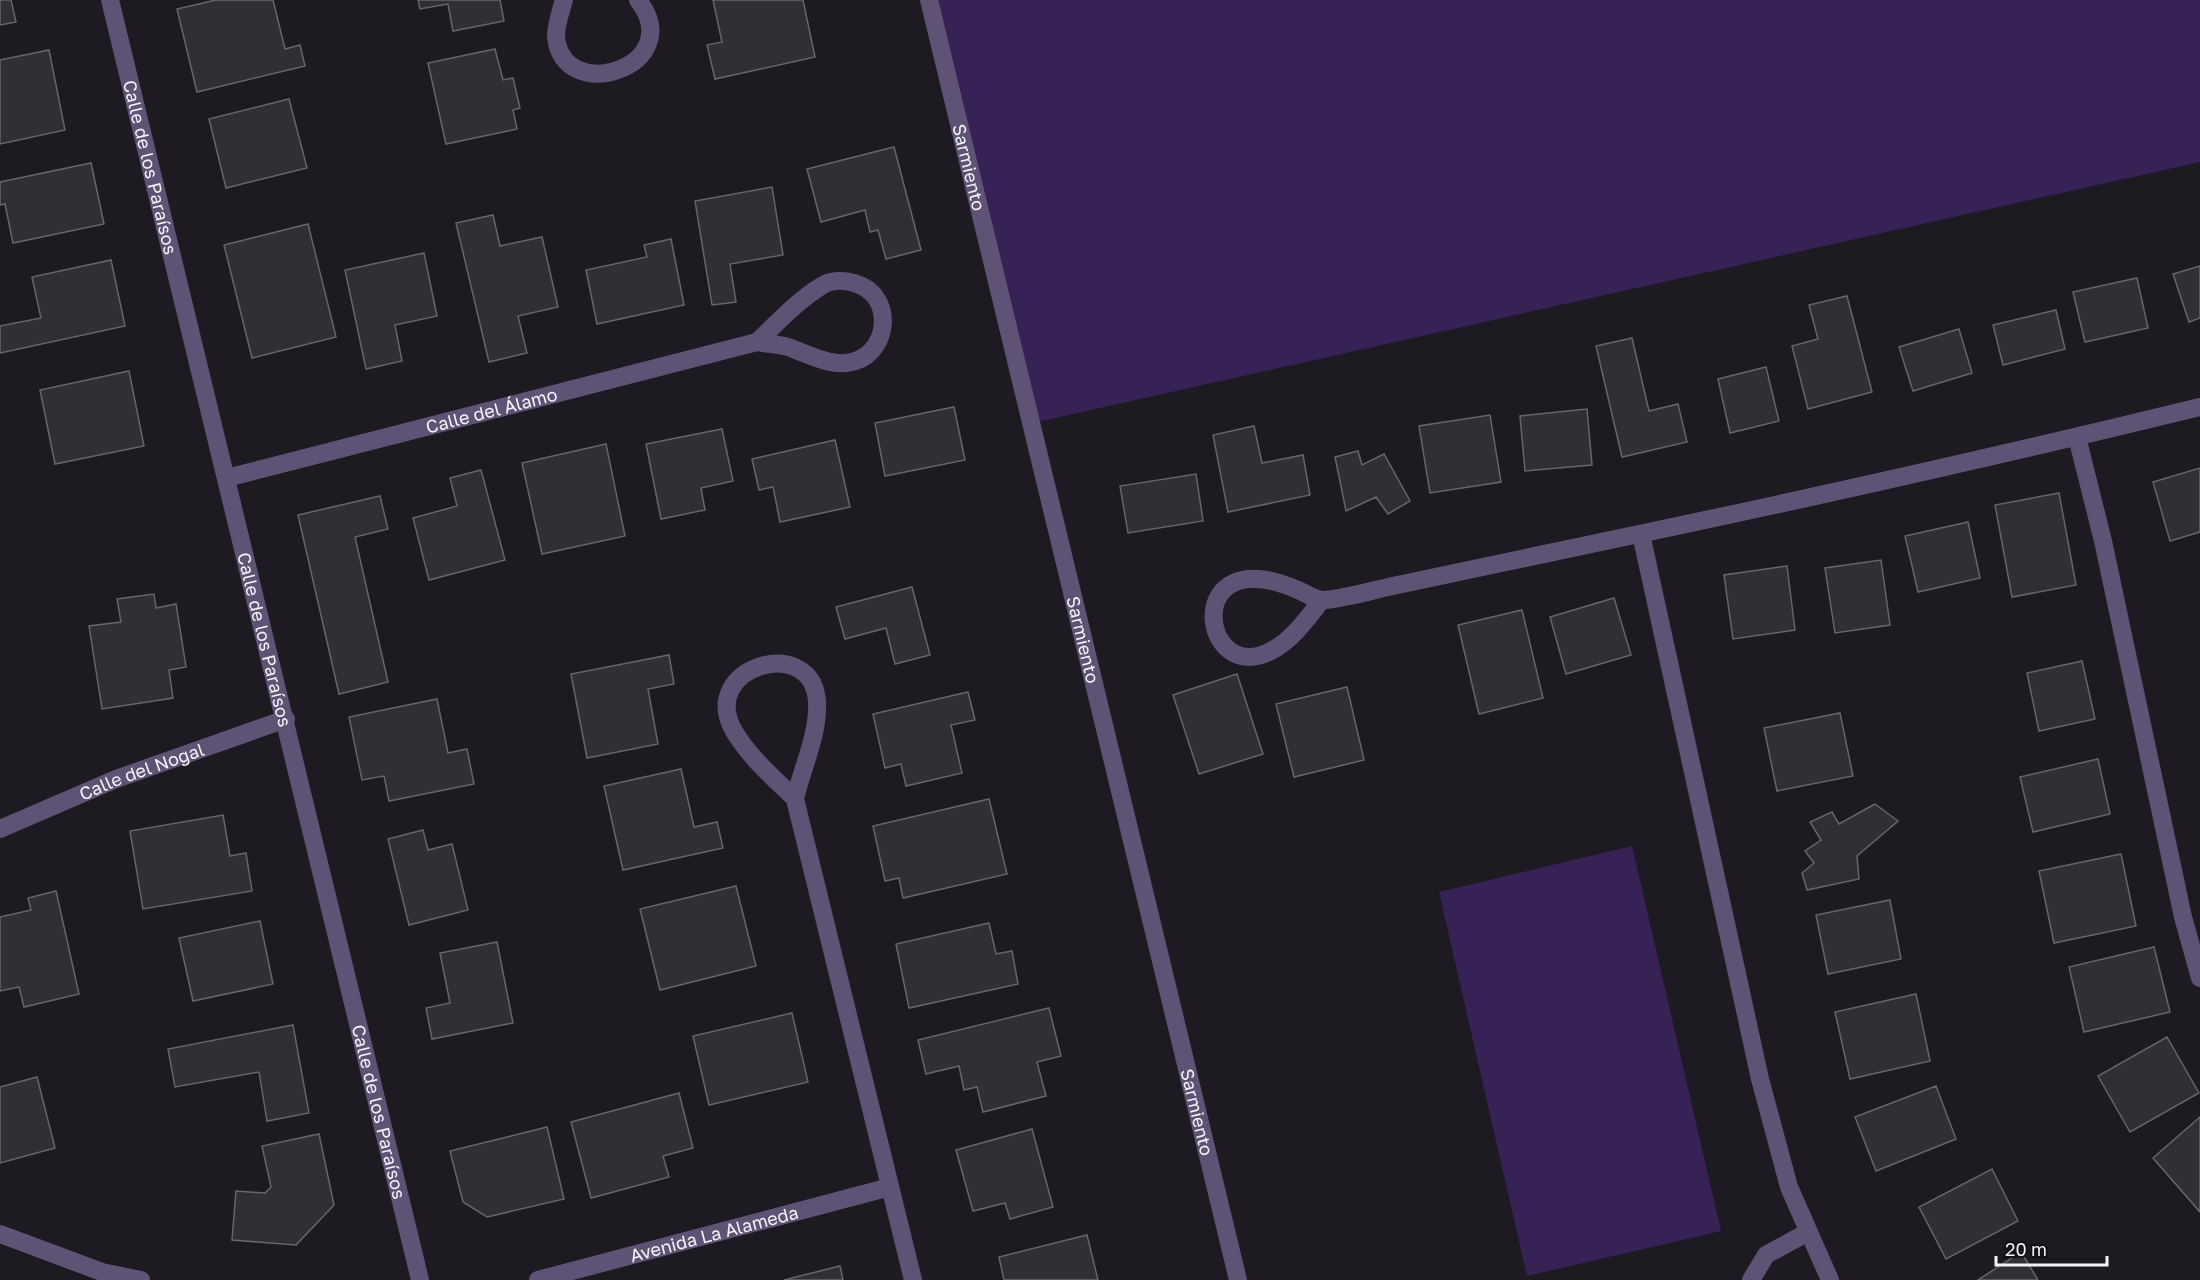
<svg xmlns="http://www.w3.org/2000/svg" width="2200" height="1280" font-family="'Golos Text',sans-serif">
<style>
.green{fill:#372256}
.building{fill:#302f34;stroke:#67656c;stroke-width:1.5}
.lines{fill:none;stroke-linecap:round;stroke-linejoin:round}
.street{stroke:#5e5375;stroke-width:18}
.labels{text-anchor:middle;dominant-baseline:central;stroke-width:4.5;stroke-linejoin:round;paint-order:stroke}
.street-label{font-size:18px;fill:#f4f3f7;stroke:#141217}
</style>
<rect width="100%" height="100%" fill="#1d1b21"/>
<path class="green" d="M921,0H2200V162L1028,424Z
M1632,846L1721,1231L1527,1276L1439,892Z"/>
<path class="building" d="M0,0H11L16,22L0,25Z
M216,0H273L285,49L300,45L305,66L197,92L177,9Z
M418,0H500L504,21L453,31L448,4L420,9Z
M713,0H803L815,57L715,79L707,45L722,42Z
M495,49L503,80L513,78L520,108L513,110L517,129L446,144L428,63Z
M49,50L65,130L0,144V60Z
M289,99L307,168L226,188L209,119Z
M894,147L921,250L886,259L878,230L870,232L865,210L821,222L807,169Z
M91,163L104,224L13,243L5,204L0,205V182Z
M772,187L783,255L730,264L736,302L712,305L695,201Z
M493,215L500,246L542,237L558,307L518,316L527,353L489,362L456,223Z
M308,224L336,337L252,358L224,245Z
M671,239L684,305L597,324L586,270L647,257L644,245Z
M424,253L437,316L395,325L402,361L366,369L345,270Z
M111,260L125,326L0,353V326L41,318L32,277Z
M2200,266V318L2189,322L2173,274Z
M2137,278L2148,328L2085,342L2073,292Z
M1847,296L1872,392L1808,409L1792,346L1818,339L1809,305Z
M2056,310L2065,349L2003,365L1993,325Z
M1959,329L1972,373L1913,391L1899,347Z
M1632,338L1649,411L1678,404L1687,442L1622,457L1596,346Z
M1766,367L1779,421L1730,433L1718,379Z
M129,371L144,446L55,464L40,390Z
M954,407L965,460L885,476L875,423Z
M1587,409L1592,465L1525,471L1520,416Z
M1490,415L1501,482L1430,493L1419,426Z
M1254,426L1262,463L1303,455L1310,495L1228,512L1213,435Z
M722,429L733,481L701,488L705,510L661,519L646,444Z
M835,440L850,507L780,522L773,487L759,490L752,459Z
M606,444L625,536L542,554L522,463Z
M1358,451L1362,465L1384,454L1410,501L1388,514L1376,497L1346,511L1335,457Z
M2200,468V532L2170,541L2153,482Z
M481,470L505,560L429,580L413,518L457,506L450,478Z
M1196,474L1203,521L1128,533L1120,486Z
M2059,493L2076,585L2012,597L1995,505Z
M380,496L388,529L355,537L388,682L339,694L298,515Z
M1968,522L1980,578L1918,592L1905,536Z
M1881,560L1890,625L1835,633L1825,568Z
M1787,566L1795,630L1733,639L1724,575Z
M912,587L930,655L895,664L886,628L845,639L836,607Z
M154,594L156,608L176,604L186,667L169,670L173,698L102,709L89,626L121,622L117,599Z
M1614,598L1631,655L1566,674L1550,617Z
M1522,610L1543,698L1479,714L1458,625Z
M669,655L674,684L648,689L658,744L587,758L571,674Z
M2082,661L2095,719L2039,731L2027,673Z
M1237,674L1263,754L1199,774L1173,695Z
M1347,687L1364,760L1294,777L1276,704Z
M968,692L975,720L951,725L962,773L906,786L901,764L885,768L873,714Z
M437,699L448,753L467,749L474,784L389,801L384,776L362,780L349,717Z
M1840,713L1853,776L1777,791L1764,728Z
M2098,759L2110,814L2033,832L2020,777Z
M681,769L694,827L717,822L723,848L623,870L604,786Z
M989,799L1007,874L903,898L899,878L885,881L873,826Z
M1875,804L1898,821L1857,856L1859,879L1807,890L1802,873L1814,863L1805,851L1821,840L1810,822L1832,812L1839,824Z
M223,815L230,856L246,853L252,891L143,909L130,831Z
M423,830L428,850L452,844L468,910L409,925L388,839Z
M2121,854L2136,926L2054,943L2039,871Z
M736,886L756,966L660,990L640,909Z
M56,891L79,994L24,1007L19,987L0,991V917L31,910L28,898Z
M1890,900L1901,959L1828,974L1816,915Z
M260,921L273,984L193,1001L179,938Z
M989,923L996,954L1012,951L1018,984L909,1008L896,944Z
M497,942L513,1023L432,1039L426,1008L450,1003L440,953Z
M2154,947L2170,1012L2084,1032L2069,967Z
M1916,994L1930,1061L1850,1079L1835,1012Z
M1049,1008L1061,1056L1037,1062L1046,1096L983,1112L977,1087L964,1090L959,1066L926,1074L918,1040Z
M792,1013L808,1082L709,1105L693,1036Z
M293,1025L309,1113L267,1121L259,1072L175,1087L168,1049Z
M2167,1037L2199,1093L2130,1132L2098,1076Z
M37,1077L55,1148L0,1163V1087Z
M1936,1086L1956,1139L1876,1171L1855,1117Z
M679,1093L693,1148L663,1156L669,1177L591,1198L571,1122Z
M2200,1117V1212L2153,1158Z
M547,1127L564,1199L487,1217L463,1202L450,1151Z
M1032,1129L1053,1207L1010,1219L1005,1203L973,1211L956,1150Z
M319,1134L334,1205L296,1245L232,1240L236,1191L265,1193L271,1187L262,1146Z
M1992,1169L2018,1221L1946,1259L1919,1207Z
M1087,1235L1098,1280H1004L999,1257Z
M2021,1252L2038,1280H1978Z
M840,1266L843,1280H784Z"/>
<g class="lines">
<g class="street">
<path id="s1" d="M110,0L420,1280"/>
<path d="M564,0C561,10 556,25 556,36C561,107 690,67 638,0"/>
<path id="s2" d="M929,0L1238,1280"/>
<path d="M2077,437L2103,541L2183,917L2200,978"/>
<path id="s3" d="M227,478L757,342C767,344 778,344 788,347C805,353 828,365 846,363C890,359 897,294 854,283C844,280 832,280 823,285C798,300 777,323 757,342"/>
<path d="M1641,534L1760,1079L1789,1187L1830,1280"/>
<path d="M1321,601C1307,619 1292,640 1271,651C1200,688 1180,538 1298,590C1306,593 1316,601 1325,600C1352,597 1380,588 1407,583C1465,571 1524,558 1582,546C1789,503 1995,457 2200,407"/>
<path d="M795,799C774,778 749,757 734,731C697,667 812,633 817,701C819,734 802,768 795,799L913,1280"/>
<path id="s4" d="M0,829L116,779L286,719"/>
<path d="M0,1234L102,1272L141,1280"/>
<path id="s5" d="M538,1280L890,1187"/>
<path d="M1751,1280L1766,1255L1808,1232"/>
</g>
</g>
<g class="labels">
<g class="street-label">
<text stroke="none"><textPath href="#s1" startOffset="172">Calle de los Paraísos</textPath></text>
<text stroke="none"><textPath href="#s2" startOffset="172">Sarmiento</textPath></text>
<text stroke="none"><textPath href="#s3" startOffset="273">Calle del Álamo</textPath></text>
<text stroke="none"><textPath href="#s1" startOffset="658">Calle de los Paraísos</textPath></text>
<text stroke="none"><textPath href="#s2" startOffset="658">Sarmiento</textPath></text>
<text stroke="none"><textPath href="#s4" startOffset="153">Calle del Nogal</textPath></text>
<text stroke="none"><textPath href="#s1" startOffset="1144">Calle de los Paraísos</textPath></text>
<text stroke="none"><textPath href="#s2" startOffset="1144">Sarmiento</textPath></text>
<text stroke="none"><textPath href="#s5" startOffset="182">Avenida La Alameda</textPath></text>
</g>
</g>
<path d="M1996 1256v9h111v-9" fill="none" stroke="#f4f3f7" stroke-width="3"/>
<text x="2005" y="1256" font-size="18" fill="#f4f3f7" stroke="#141217" stroke-width="4.5" paint-order="stroke">20 m</text>
</svg>
